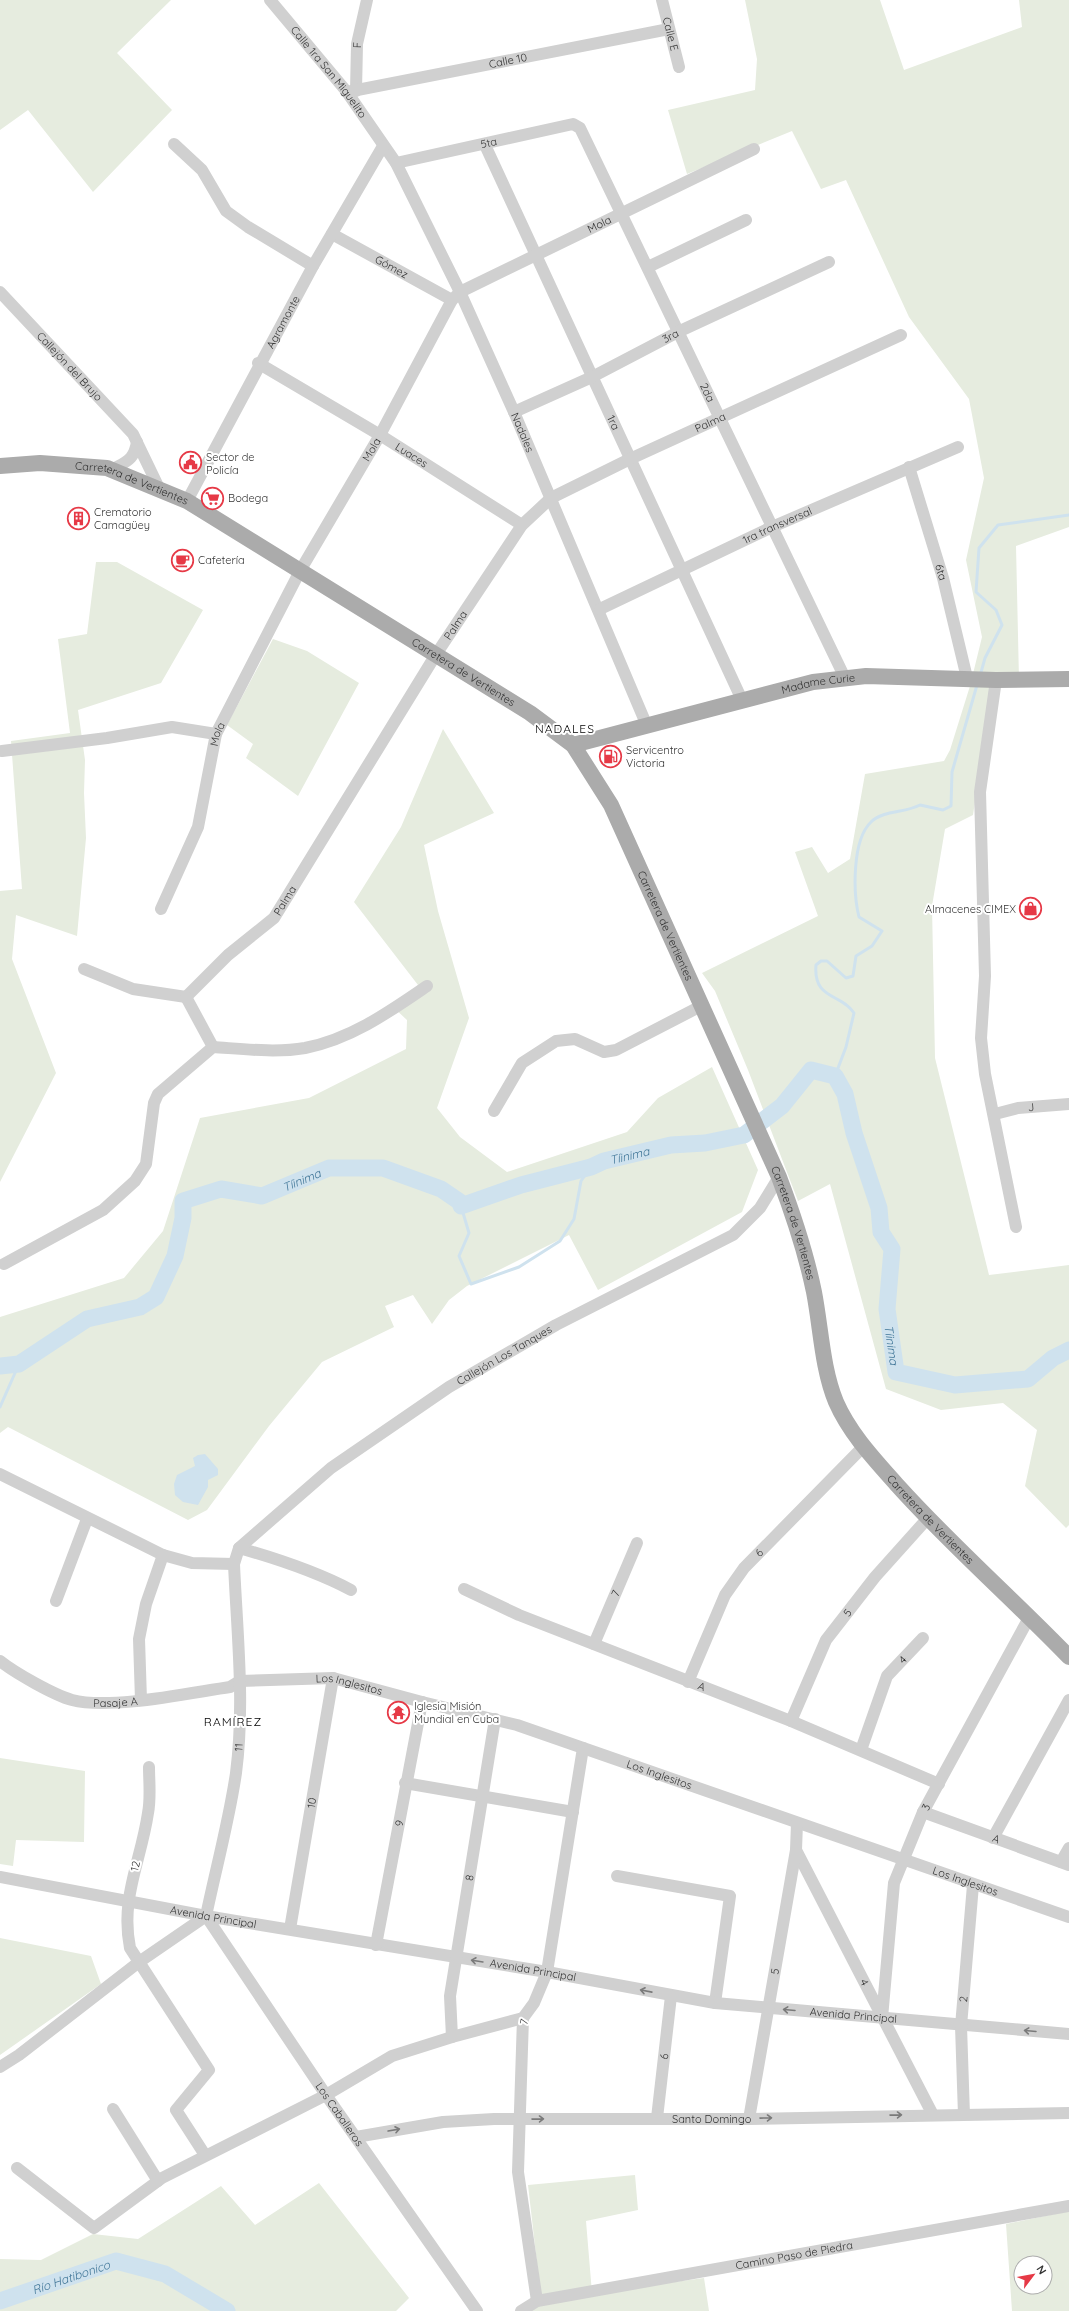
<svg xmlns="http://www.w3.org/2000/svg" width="1069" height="2311" font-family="Quicksand,sans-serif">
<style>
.green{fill:#e6ecdf;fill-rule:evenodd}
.water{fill:#cfe2ee}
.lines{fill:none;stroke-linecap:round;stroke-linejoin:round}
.stream{stroke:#cfe2ee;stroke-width:3}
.river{stroke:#cfe2ee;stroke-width:17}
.minor{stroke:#d0d0d0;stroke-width:12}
.major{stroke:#ababab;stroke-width:16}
.oneway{stroke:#7a7a7a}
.labels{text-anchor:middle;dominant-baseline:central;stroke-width:4;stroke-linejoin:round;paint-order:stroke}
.street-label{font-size:11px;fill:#333;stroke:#fff}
.poi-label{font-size:11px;fill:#333;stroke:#fff;text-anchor:start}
.neighbourhood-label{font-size:12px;letter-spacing:1px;fill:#000;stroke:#fff}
.water-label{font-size:12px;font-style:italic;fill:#3f7597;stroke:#fff}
</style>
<rect width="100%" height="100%" fill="#fff"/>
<path class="green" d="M0,0H171L117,53L172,110L93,192L28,110L0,130Z
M745,0H880L904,70L1022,27L1019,0H1069V527L1016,546L1019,680L993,682L973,815L945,829L932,906L935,1058L989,1275L1069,1265V1525L1066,1528L1025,1486L1037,1430L1003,1403L941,1410L886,1389L830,1184L798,1201L748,1070L715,991L702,973L818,916L795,852L812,847L828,873L850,859L865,774L944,761L950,750L970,686L982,637L966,560L984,478L969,399L909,317L846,180L821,189L792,131L687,174L668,110L755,90L757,59Z
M96,562H117L203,610L161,683L78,710L85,760L84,793L86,838L77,936L16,915L12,959L56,1073L0,1182V891L22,889L11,741L70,733L58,639L87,634Z
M273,639L307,651L359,683L298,796L246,758L253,744L227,725Z
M443,729L494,813L424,845L438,911L469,1018L437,1108L460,1137L507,1172L627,1132L658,1098L712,1067L758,1170L742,1212L598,1290L569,1235L467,1286L449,1300L432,1324L413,1295L385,1306L394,1327L322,1362L269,1426L207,1510L188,1520L8,1427L0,1433V1317L124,1278L163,1231L200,1118L309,1098L406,1049L407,1020L393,1007L418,985L354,902L401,827Z
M0,1758L85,1771L84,1842L16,1840L13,1866L0,1864Z
M0,1938L91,1956L101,1984L0,2055Z
M635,2175L638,2210L586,2221L592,2293L704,2278L709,2311H522L541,2298L528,2185Z
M319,2183L409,2298L396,2311H0V2259L41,2260L93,2234L138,2239L221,2186L255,2225Z
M1069,2211V2311H1012L1006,2224ZM1021,2263H1045V2287H1021Z"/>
<path class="water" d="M205,1454L218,1469V1475L208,1480V1487L198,1505L183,1502L175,1495L174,1484L177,1475L195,1466L193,1458L198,1455Z"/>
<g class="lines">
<path class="stream" d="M980,676L985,658L1002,625L996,610L976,592L979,548L998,525L1069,515
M835,1076L846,1047L854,1013C841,993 813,1000 816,965L821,961H827L846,978L853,976L856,956L872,946L882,931L859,917C853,893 852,840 871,822C883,810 905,813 920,805L943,810L951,806L952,772L977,685
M461,1206L469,1233L459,1256L471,1284L519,1267L560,1241L574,1219L581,1181L591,1167
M0,1407L19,1364"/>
<g class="river">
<path id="s1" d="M0,1366L19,1364L87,1319L140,1307L156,1297L175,1256L183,1218V1201L221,1189L262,1196L329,1168H383L441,1189L460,1202L461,1206L521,1185L591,1167L604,1161L671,1145L705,1143L744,1135L782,1106L811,1070L835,1076L845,1094L854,1133L879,1208L881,1232L892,1249L887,1309L896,1372L955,1385L1028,1379L1053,1358L1069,1350"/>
<path id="s2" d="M0,2301L116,2261L165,2274L227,2311"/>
</g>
<g class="minor">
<path id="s3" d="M270,0L347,92L396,163L460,292L514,412L647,726"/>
<path id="s4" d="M662,0L679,67"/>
<path id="s5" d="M356,91L357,44L367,0"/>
<path id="s6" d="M347,92L669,29"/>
<path d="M174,144L202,170L226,211L248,227L313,266"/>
<path id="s7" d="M485,145L742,700"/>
<path id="s8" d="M396,163L573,124L580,128L845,678"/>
<path id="s9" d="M332,234L452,300"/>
<path d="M648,267L746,220"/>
<path id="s10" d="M0,292L133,434L159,488"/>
<path id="s11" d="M258,363L380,435L522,525"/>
<path id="s12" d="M514,412L592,377L680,331L829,262"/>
<path id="s13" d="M909,467L943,578L967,678"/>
<path d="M112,470C127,461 134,460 137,442"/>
<path id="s14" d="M187,501L313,266L383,146"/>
<path id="s15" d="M600,609L772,527L958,447"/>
<path d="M996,680L980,792L985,976L981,1038L985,1074L1016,1227"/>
<path d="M2,751L107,738L172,727L216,734"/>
<path id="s16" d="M161,909L198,827L216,734L300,571L380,435L452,300L460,292L754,149"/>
<path d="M84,969L133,989L186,997"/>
<path id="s17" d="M186,997L228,955L274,918L435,656L522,525L551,498L630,459L901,335"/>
<path d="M186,997L213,1047"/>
<path d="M494,1111L522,1063L556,1041L575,1039L604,1052L616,1050L701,1006"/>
<path id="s18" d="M995,1114L1018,1108L1069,1104"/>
<path d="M4,1264L103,1210L135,1181L146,1164L154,1103L158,1094L213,1047C243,1049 276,1053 305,1048C351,1039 389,1012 427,986"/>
<path d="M0,1474L163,1555L192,1563L234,1564"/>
<path d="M239,1548C278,1559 315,1571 351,1590"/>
<path id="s19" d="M464,1589L519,1615L791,1721L939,1784"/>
<path d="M56,1601L87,1519"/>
<path id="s20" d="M594,1644L637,1543"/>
<path id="s21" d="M0,1661C15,1673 54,1695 72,1700C110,1710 189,1693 230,1687L240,1681L333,1678L422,1702L517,1725L1069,1917"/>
<path id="s22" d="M688,1682L725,1595L744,1568L863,1447"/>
<path d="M141,1700L139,1639L146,1604L163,1555"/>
<path id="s23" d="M791,1721L826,1640L875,1577L927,1519"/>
<path id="s24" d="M861,1750L887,1676L923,1638"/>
<path d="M149,1767C149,1782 151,1798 148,1813C141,1861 120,1898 130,1948L209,2070L176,2110L205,2155"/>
<path d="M405,1783L573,1812"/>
<path id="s25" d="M923,1812L1069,1865"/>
<path d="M993,1838L1069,1700"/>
<path id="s26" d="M796,1850L933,2115"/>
<path d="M1061,1862L1069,1848"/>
<path d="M617,1876L730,1896L715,2003"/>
<path id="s27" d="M0,1877L206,1916L547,1972L715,2003L1069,2034"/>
<path id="s28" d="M206,1916C216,1868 229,1821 236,1773C245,1704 237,1633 234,1564L239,1548L331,1468L449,1387L556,1325L733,1235L760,1208L779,1177"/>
<path id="s29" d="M206,1916L326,2095L477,2311"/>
<path id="s30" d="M290,1929L333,1678"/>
<path id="s31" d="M376,1945L422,1702"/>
<path id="s32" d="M882,2018L894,1883L923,1812L1030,1616"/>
<path id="s33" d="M452,2037L450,1996L495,1719"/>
<path d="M0,2067L19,2055L139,1962L206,1916"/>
<path d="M113,2109L158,2181"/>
<path id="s34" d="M964,2115L961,2026L973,1885"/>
<path id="s35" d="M657,2118L671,1996"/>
<path id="s36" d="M749,2119L796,1850L797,1823"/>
<path id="s37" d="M356,2137L443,2122L494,2119H749L1069,2113"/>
<path d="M17,2168L94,2228L162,2178L326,2095L392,2056L452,2037L523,2018"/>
<path d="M537,2301L518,2172L523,2018L534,2003L547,1972L583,1748"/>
<path id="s38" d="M521,2311L537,2301L1069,2206"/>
</g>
<g class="major">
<path id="s39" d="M0,466L40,463L107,468L187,501L530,713L573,745L611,805L779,1177C793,1214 806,1253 814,1292C821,1328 822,1368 836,1402C850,1434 875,1460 898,1486C952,1546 1013,1599 1069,1657"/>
<path id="s40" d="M573,745L813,682L866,676L996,680L1069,679"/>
</g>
</g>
<defs><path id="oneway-shaft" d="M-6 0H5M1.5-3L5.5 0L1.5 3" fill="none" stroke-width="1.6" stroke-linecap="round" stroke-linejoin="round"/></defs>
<g class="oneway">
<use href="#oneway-shaft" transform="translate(477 1961) rotate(-171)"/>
<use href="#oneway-shaft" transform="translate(646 1991) rotate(-169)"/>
<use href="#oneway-shaft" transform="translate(789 2010) rotate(-175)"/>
<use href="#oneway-shaft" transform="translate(1030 2031) rotate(-175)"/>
<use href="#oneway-shaft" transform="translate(896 2115) rotate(-1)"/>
<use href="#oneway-shaft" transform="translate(766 2118) rotate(-1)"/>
<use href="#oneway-shaft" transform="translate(538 2119) rotate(-1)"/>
<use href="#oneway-shaft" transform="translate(394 2130) rotate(-10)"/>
</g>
<defs>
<symbol id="civic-ring" viewBox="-11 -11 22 22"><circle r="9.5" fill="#fff" stroke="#e63946" stroke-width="1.5"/><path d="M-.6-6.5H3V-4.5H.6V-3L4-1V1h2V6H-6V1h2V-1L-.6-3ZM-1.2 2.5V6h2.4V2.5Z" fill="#e63946"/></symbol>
<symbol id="supermarket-ring" viewBox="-11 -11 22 22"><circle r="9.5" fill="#fff" stroke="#e63946" stroke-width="1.5"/><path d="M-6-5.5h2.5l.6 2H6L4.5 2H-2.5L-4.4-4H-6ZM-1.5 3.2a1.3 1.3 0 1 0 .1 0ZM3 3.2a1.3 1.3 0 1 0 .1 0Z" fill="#e63946"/></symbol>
<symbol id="building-ring" viewBox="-11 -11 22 22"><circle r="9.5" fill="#fff" stroke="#e63946" stroke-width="1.5"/><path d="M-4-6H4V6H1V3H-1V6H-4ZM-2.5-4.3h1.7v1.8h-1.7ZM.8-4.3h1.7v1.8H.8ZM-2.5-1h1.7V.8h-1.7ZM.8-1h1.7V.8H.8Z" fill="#e63946"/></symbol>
<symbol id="cafe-ring" viewBox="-11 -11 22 22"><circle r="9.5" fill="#fff" stroke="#e63946" stroke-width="1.5"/><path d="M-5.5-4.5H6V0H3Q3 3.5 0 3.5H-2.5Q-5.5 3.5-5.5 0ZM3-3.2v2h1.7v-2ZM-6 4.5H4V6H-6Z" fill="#e63946"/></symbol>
<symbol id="fuel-ring" viewBox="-11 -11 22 22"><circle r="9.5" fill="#fff" stroke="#e63946" stroke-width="1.5"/><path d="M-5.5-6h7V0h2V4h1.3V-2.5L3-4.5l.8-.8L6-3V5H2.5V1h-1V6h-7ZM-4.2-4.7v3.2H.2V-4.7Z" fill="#e63946"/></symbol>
<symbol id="shop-ring" viewBox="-11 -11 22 22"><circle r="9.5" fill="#fff" stroke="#e63946" stroke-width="1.5"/><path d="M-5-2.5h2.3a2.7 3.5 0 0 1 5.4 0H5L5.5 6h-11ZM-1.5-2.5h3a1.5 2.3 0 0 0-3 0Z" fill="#e63946"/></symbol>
<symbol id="temple-ring" viewBox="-11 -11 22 22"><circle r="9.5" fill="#fff" stroke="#e63946" stroke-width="1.5"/><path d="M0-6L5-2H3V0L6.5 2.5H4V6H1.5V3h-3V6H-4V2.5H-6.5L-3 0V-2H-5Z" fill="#e63946"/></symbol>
</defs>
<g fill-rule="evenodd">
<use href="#civic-ring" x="178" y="450" width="25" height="25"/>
<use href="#supermarket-ring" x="200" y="486" width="25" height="25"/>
<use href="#building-ring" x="66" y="506" width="25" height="25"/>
<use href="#cafe-ring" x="170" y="548" width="25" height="25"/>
<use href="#fuel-ring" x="598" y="744" width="25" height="25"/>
<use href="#shop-ring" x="1018" y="896" width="25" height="25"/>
<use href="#temple-ring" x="386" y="1700" width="25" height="25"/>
</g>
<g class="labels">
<g class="street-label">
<text stroke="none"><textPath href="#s4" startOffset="35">Calle E</textPath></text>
<text stroke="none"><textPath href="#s5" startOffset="46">F</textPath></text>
<text stroke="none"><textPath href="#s6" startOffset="164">Calle 10</textPath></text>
<text stroke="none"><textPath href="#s3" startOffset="93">Calle 1ra San Miguelito</textPath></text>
<text stroke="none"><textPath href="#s8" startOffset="95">5ta</textPath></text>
<text stroke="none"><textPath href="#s16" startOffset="845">Mola</textPath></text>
<text stroke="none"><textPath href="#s9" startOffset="68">Gómez</textPath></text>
<text stroke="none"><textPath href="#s14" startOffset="203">Agramonte</textPath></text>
<text stroke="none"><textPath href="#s12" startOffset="174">3ra</textPath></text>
<text stroke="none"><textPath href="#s10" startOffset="102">Callejón del Brujo</textPath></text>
<text stroke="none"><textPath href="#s8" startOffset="483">2da</textPath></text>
<text stroke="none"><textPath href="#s7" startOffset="306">1ra</textPath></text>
<text stroke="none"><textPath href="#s17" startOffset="799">Palma</textPath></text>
<text stroke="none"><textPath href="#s3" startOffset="504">Nadales</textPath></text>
<text stroke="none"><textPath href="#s16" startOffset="509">Mola</textPath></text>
<text stroke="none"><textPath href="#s11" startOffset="179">Luaces</textPath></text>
<text stroke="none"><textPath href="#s39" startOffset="135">Carretera de Vertientes</textPath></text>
<text stroke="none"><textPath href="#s15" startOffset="196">1ra transversal</textPath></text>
<text stroke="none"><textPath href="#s13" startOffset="110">6ta</textPath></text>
<text stroke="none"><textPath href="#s17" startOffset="463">Palma</textPath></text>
<text stroke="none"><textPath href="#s39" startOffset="519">Carretera de Vertientes</textPath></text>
<text stroke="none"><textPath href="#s40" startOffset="253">Madame Curie</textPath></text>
<text stroke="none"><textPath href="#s16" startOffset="185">Mola</textPath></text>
<text stroke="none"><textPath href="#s17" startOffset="139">Palma</textPath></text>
<text stroke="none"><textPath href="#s39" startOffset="854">Carretera de Vertientes</textPath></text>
<text stroke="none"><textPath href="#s18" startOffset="37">J</textPath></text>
<text stroke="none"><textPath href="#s39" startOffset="1178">Carretera de Vertientes</textPath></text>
<text stroke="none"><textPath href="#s28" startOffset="701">Callejón Los Tanques</textPath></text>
<text stroke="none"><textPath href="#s39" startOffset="1514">Carretera de Vertientes</textPath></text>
<text stroke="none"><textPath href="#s22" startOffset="149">6</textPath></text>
<text stroke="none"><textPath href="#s20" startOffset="55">7</textPath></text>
<text stroke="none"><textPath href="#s23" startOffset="123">5</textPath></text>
<text stroke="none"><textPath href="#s24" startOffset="101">4</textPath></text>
<text stroke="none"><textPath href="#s21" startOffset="363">Los Inglesitos</textPath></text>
<text stroke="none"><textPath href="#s19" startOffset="257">A</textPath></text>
<text stroke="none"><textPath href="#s21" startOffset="126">Pasaje A</textPath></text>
<text stroke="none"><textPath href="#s28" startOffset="172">11</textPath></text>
<text stroke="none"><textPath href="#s21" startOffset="687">Los Inglesitos</textPath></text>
<text stroke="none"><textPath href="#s30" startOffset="128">10</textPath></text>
<text stroke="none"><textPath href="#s32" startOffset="218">3</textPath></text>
<text stroke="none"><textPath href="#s31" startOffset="124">9</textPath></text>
<text stroke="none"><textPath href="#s25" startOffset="78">A</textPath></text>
<text transform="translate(135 1866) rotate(-76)">12</text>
<text stroke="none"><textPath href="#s33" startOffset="161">8</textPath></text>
<text stroke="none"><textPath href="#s21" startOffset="1011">Los Inglesitos</textPath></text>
<text stroke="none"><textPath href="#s27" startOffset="217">Avenida Principal</textPath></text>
<text stroke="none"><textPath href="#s27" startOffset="541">Avenida Principal</textPath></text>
<text stroke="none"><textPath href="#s36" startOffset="150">5</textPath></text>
<text stroke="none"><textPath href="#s26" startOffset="149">4</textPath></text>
<text stroke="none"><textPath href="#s34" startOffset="116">2</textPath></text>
<text stroke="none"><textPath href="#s27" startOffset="865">Avenida Principal</textPath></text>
<text transform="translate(524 2022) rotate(-78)">7</text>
<text stroke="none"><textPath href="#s35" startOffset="62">6</textPath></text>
<text stroke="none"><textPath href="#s29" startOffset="239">Los Caballeros</textPath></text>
<text stroke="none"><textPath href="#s37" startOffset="357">Santo Domingo</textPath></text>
<text stroke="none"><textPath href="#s38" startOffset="280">Camino Paso de Piedra</textPath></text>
</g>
<g class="poi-label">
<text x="206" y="457">Sector de<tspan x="206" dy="13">Policía</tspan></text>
<text x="228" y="498">Bodega</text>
<text x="94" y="512">Crematorio<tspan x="94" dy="13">Camagüey</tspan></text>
<text x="198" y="560">Cafetería</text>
<text x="626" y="750">Servicentro<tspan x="626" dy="13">Victoria</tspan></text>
<text x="1016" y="909" text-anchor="end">Almacenes CIMEX</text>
<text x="414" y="1706">Iglesia Misión<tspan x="414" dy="13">Mundial en Cuba</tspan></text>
</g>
<g class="neighbourhood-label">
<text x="565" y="728">NADALES</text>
<text x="233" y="1721">RAMÍREZ</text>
</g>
<g class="water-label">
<text stroke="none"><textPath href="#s1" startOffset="748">Tíinima</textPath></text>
<text stroke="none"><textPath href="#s1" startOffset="399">Tíinima</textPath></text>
<text stroke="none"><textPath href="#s1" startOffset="1264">Tíinima</textPath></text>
<text stroke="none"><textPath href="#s2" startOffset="75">Río Hatibonico</textPath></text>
</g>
</g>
<g transform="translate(1033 2275) rotate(58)"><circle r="19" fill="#ffffff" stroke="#adadad"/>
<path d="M0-3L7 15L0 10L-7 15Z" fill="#e63946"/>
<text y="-6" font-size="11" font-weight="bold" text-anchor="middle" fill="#333333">N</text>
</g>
</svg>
